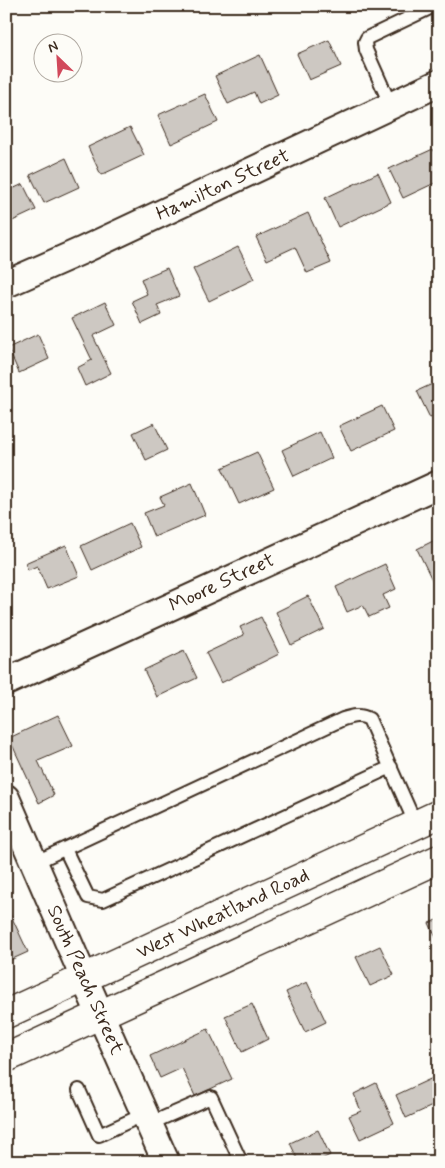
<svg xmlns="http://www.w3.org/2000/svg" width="445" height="1168" font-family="Mynerve,sans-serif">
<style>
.building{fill:#cdc8c2;stroke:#3b2a1e}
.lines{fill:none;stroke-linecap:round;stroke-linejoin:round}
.service-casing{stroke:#3b2a1e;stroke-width:16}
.minor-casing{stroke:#3b2a1e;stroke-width:30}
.secondary-casing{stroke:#3b2a1e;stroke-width:31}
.service{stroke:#fdfcf7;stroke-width:12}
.minor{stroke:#fdfcf7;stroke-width:26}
.secondary{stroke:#fdfcf7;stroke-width:28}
.labels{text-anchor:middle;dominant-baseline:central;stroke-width:4;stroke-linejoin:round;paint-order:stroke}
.street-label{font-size:20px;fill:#3b2a1e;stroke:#fdfcf7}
</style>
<rect width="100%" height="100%" fill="#fdfcf7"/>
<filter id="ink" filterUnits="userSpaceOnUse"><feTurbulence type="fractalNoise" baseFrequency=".02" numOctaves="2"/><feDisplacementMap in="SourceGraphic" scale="10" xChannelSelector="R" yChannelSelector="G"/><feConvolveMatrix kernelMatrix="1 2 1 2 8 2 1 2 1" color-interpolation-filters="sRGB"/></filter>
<g filter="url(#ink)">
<path class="building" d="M329,40L341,66L309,80L297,54Z
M260,55L278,95L259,104L254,92L228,104L215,76Z
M205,94L218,122L171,144L158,115Z
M130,127L144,155L101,175L88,147Z
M433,149L439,161V181L403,198L389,169Z
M66,158L79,187L44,203L30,175Z
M378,173L391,202L338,227L325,198Z
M23,184L36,210L6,224V192Z
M308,213L331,263L307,273L295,247L267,260L256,237Z
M238,247L254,279L209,301L193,269Z
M167,268L179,296L157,305L161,315L142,324L132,301L147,294L141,279Z
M105,302L116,325L93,336L111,373L85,386L77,368L92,360L72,318Z
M38,334L49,359L19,373L8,348Z
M439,381V414L430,418L417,391Z
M382,406L394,431L351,451L339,426Z
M154,423L167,450L146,460L133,433Z
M320,432L332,458L294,476L282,450Z
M257,452L274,488L239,504L222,468Z
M192,483L205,515L154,537L144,513L164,505L160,497Z
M130,523L141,547L92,570L81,546Z
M439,538V589L437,590L417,549Z
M66,545L79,576L47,589L37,566L28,570L25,563Z
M385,564L396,589L383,595L389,608L369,617L363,605L347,612L336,587Z
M308,596L324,629L291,645L276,612Z
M261,617L279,654L221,683L206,653L244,635L240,627Z
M184,651L197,678L157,697L144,670Z
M58,715L73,746L38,761L54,795L39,803L9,738Z
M6,905L28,952L6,962Z
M439,919V944L429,923Z
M380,946L394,975L370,986L356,957Z
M307,982L326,1022L305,1032L286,992Z
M252,1004L268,1039L242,1052L225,1016Z
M208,1029L232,1079L195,1096L182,1068L160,1078L150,1056Z
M439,1075V1103L406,1118L396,1095Z
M376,1083L394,1123L360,1139L349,1116L361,1111L354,1094Z
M318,1130L330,1155L316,1162H299L290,1143Z"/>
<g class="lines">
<defs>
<path id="service" d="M391,106L366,50L365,42L367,38L434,6
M65,849L88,897L103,900L391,767
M34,863L343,719C353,716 360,714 369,719L416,825
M79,1090L99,1135L145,1114
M149,1124L211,1097L241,1162"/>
<path id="minor" d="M6,284L81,251L439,83
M6,682L439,484
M6,798L84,978L166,1162"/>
<path id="secondary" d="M6,1014L439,814
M6,1058L439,859"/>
</defs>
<use href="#service" class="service-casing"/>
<use href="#minor" class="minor-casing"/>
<use href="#secondary" class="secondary-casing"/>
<use href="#service" class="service"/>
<use href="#minor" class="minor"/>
<use href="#secondary" class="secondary"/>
</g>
</g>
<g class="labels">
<g class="street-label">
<text transform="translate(223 185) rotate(-25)">Hamilton Street</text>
<text transform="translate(222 583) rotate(-25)">Moore Street</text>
<text transform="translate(223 914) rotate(-25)">West Wheatland Road</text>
<text transform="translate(85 980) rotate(66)">South Peach Street</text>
</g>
</g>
<rect width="445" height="1168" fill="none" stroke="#fdfcf7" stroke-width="25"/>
<rect x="12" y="12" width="420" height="1143" fill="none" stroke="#3b2a1e" stroke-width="2" filter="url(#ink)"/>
<g transform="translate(58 58) rotate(335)"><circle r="24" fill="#fdfcf7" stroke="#afa8a0"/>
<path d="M0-4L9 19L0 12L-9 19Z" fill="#d1495b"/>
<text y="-8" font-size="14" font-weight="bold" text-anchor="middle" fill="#3b2a1e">N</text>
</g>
</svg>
